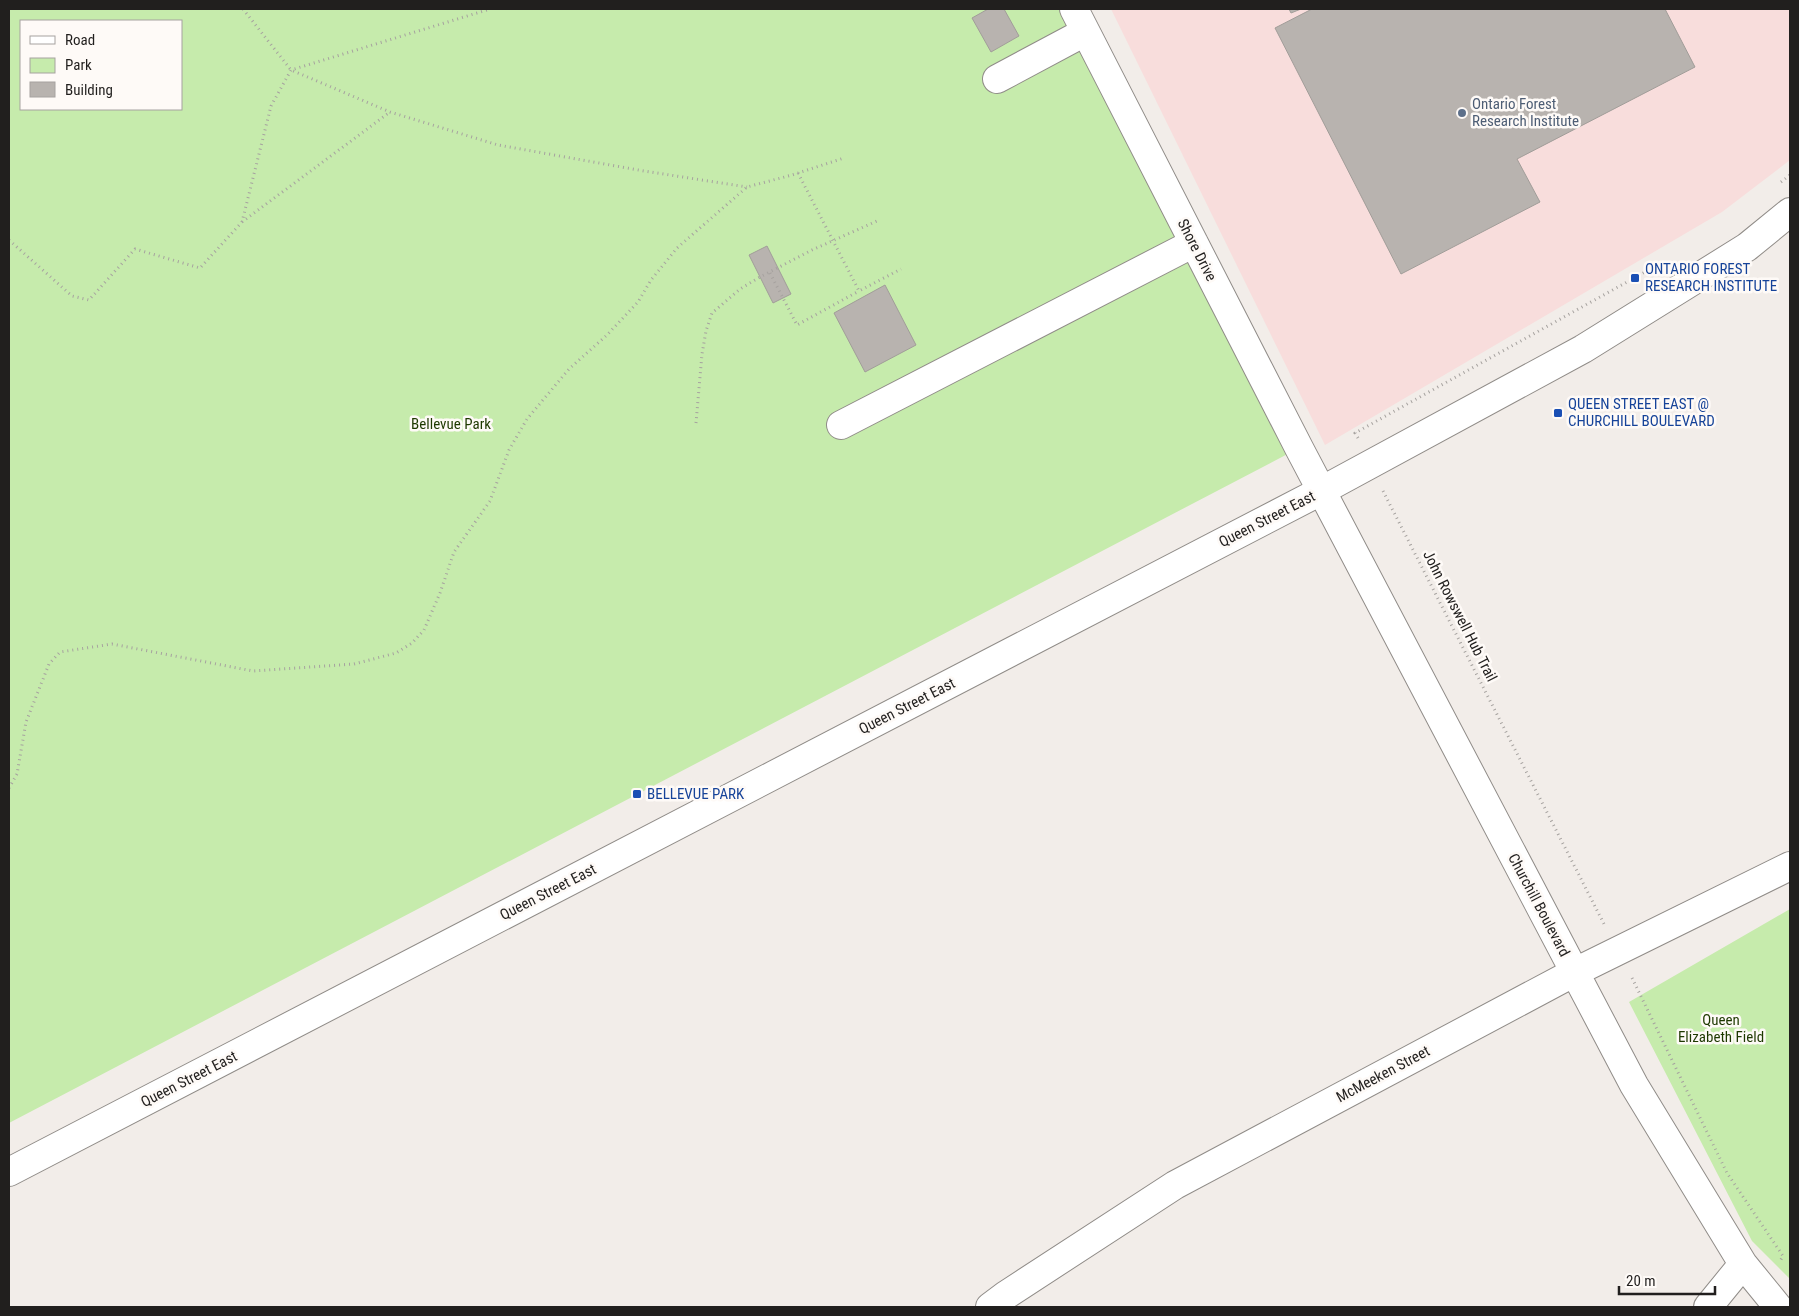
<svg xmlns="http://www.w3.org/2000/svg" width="1799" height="1316" font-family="'Roboto Condensed',sans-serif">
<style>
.commercial{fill:#f8dddc}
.green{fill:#c6ebac;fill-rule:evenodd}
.building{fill:#b8b3af;stroke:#a19d99}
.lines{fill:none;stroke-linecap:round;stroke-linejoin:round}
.minor-casing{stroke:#908c88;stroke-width:30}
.major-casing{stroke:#908c88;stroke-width:30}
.path{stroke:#a6a29f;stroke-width:3;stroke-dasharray:1 4;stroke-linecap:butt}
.minor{stroke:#fff;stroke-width:28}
.major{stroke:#fff;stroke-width:28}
.service-dot{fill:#5c6f8a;stroke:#fefaf7;stroke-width:2}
.transit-dot{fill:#1a4fb4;stroke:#fefaf7;stroke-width:2}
.labels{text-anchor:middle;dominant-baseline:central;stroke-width:5;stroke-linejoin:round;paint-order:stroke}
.service-label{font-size:15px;fill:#4e5e75;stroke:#fefaf7;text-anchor:start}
.street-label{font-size:15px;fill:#211f1e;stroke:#fefaf7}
.transit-label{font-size:15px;fill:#164399;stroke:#fefaf7;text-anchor:start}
.park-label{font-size:15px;fill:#1e3900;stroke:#fefaf7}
</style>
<rect width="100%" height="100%" fill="#f2ede9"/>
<path class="commercial" d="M1111,9H1790V160L1722,212L1325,445Z"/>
<path class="green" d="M9,9H1074L1299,448L9,1123ZM21,21H181V109H21Z
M1790,909V1279L1752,1241L1629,1002Z"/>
<path class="building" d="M988,9H1004L1019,36L991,52L972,18Z
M1289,9H1301L1291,13Z
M1312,9H1665L1695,67L1517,159L1540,202L1401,274L1275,28Z
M767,246L791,294L773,303L749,255Z
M885,285L916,345L865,372L834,313Z"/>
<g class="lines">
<defs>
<path id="minor" d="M1074,9L1299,448L1634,1085L1743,1264L1778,1307
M997,79L1085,32
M841,425L1194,243
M990,1307L1006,1295L1175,1185L1575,972L1790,866
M1708,1307L1743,1264"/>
<path id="major" d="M9,1172L1321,491L1583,349L1747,247L1790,212"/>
</defs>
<use href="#minor" class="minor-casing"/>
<use href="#major" class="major-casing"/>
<path class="path" d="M243,9L291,70L390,112L498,145L644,171L747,187
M798,173L859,291L901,269
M1781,182L1790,175
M242,222L390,112
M9,240L72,296L89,300L135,249L200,268L242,222L271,106L291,70L490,9
M770,273L797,325L859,291
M696,423L702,354L706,331L712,313L740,289L760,277L812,250L877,221
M1358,438L1355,433L1645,272
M1383,491L1604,924
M9,788L17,774L26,722L49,664L60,652L112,644L253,671L354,664L396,653L412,643L424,630L440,593L454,552L490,501L509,450L527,419L569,369L607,335L638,302L651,280L677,248L747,187L792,175L844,158
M1632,978L1727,1173L1783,1256L1780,1261"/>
<use href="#minor" class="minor"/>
<use href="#major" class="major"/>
</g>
<circle class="service-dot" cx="1462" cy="113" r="5"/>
<g class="transit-dot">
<rect x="1630" y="273" width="10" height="10" rx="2.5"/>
<rect x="1553" y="408" width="10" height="10" rx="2.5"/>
<rect x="632" y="789" width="10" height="10" rx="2.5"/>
</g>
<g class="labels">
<g class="service-label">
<text x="1472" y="104">Ontario Forest<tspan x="1472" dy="17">Research Institute</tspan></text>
</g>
<g class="street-label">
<text transform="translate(1197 250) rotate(63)">Shore Drive</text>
<text transform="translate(1267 519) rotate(-27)">Queen Street East</text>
<text transform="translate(1460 616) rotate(63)">John Rowswell Hub Trail</text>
<text transform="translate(907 706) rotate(-27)">Queen Street East</text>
<text transform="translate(548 892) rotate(-27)">Queen Street East</text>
<text transform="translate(1539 905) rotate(62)">Churchill Boulevard</text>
<text transform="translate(1383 1074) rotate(-28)">McMeeken Street</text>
<text transform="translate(189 1079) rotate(-27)">Queen Street East</text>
</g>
<g class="transit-label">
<text x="1645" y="269">ONTARIO FOREST<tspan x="1645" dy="17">RESEARCH INSTITUTE</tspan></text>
<text x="1568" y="404">QUEEN STREET EAST @<tspan x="1568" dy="17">CHURCHILL BOULEVARD</tspan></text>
<text x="647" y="794">BELLEVUE PARK</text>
</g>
<g class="park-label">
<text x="451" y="424">Bellevue Park</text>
<text x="1721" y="1020">Queen<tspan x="1721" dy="17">Elizabeth Field</tspan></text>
</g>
</g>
<rect width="1799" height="1316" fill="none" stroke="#211f1e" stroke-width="20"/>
<rect x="20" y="20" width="162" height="90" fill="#fefaf7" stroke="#a6a2a0"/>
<rect x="30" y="36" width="25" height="8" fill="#ffffff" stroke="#a6a2a0"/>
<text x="65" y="45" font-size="15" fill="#211f1e">Road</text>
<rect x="30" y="58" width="25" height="15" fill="#c6ebac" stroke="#a6a2a0"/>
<text x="65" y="70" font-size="15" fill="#211f1e">Park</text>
<rect x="30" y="82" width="25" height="15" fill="#b8b3af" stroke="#a6a2a0"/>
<text x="65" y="95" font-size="15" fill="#211f1e">Building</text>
<path d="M1619 1286v8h96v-8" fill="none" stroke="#211f1e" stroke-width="2.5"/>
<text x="1626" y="1286" font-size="15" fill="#211f1e" stroke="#fefaf7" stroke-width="4" paint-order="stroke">20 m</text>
</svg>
